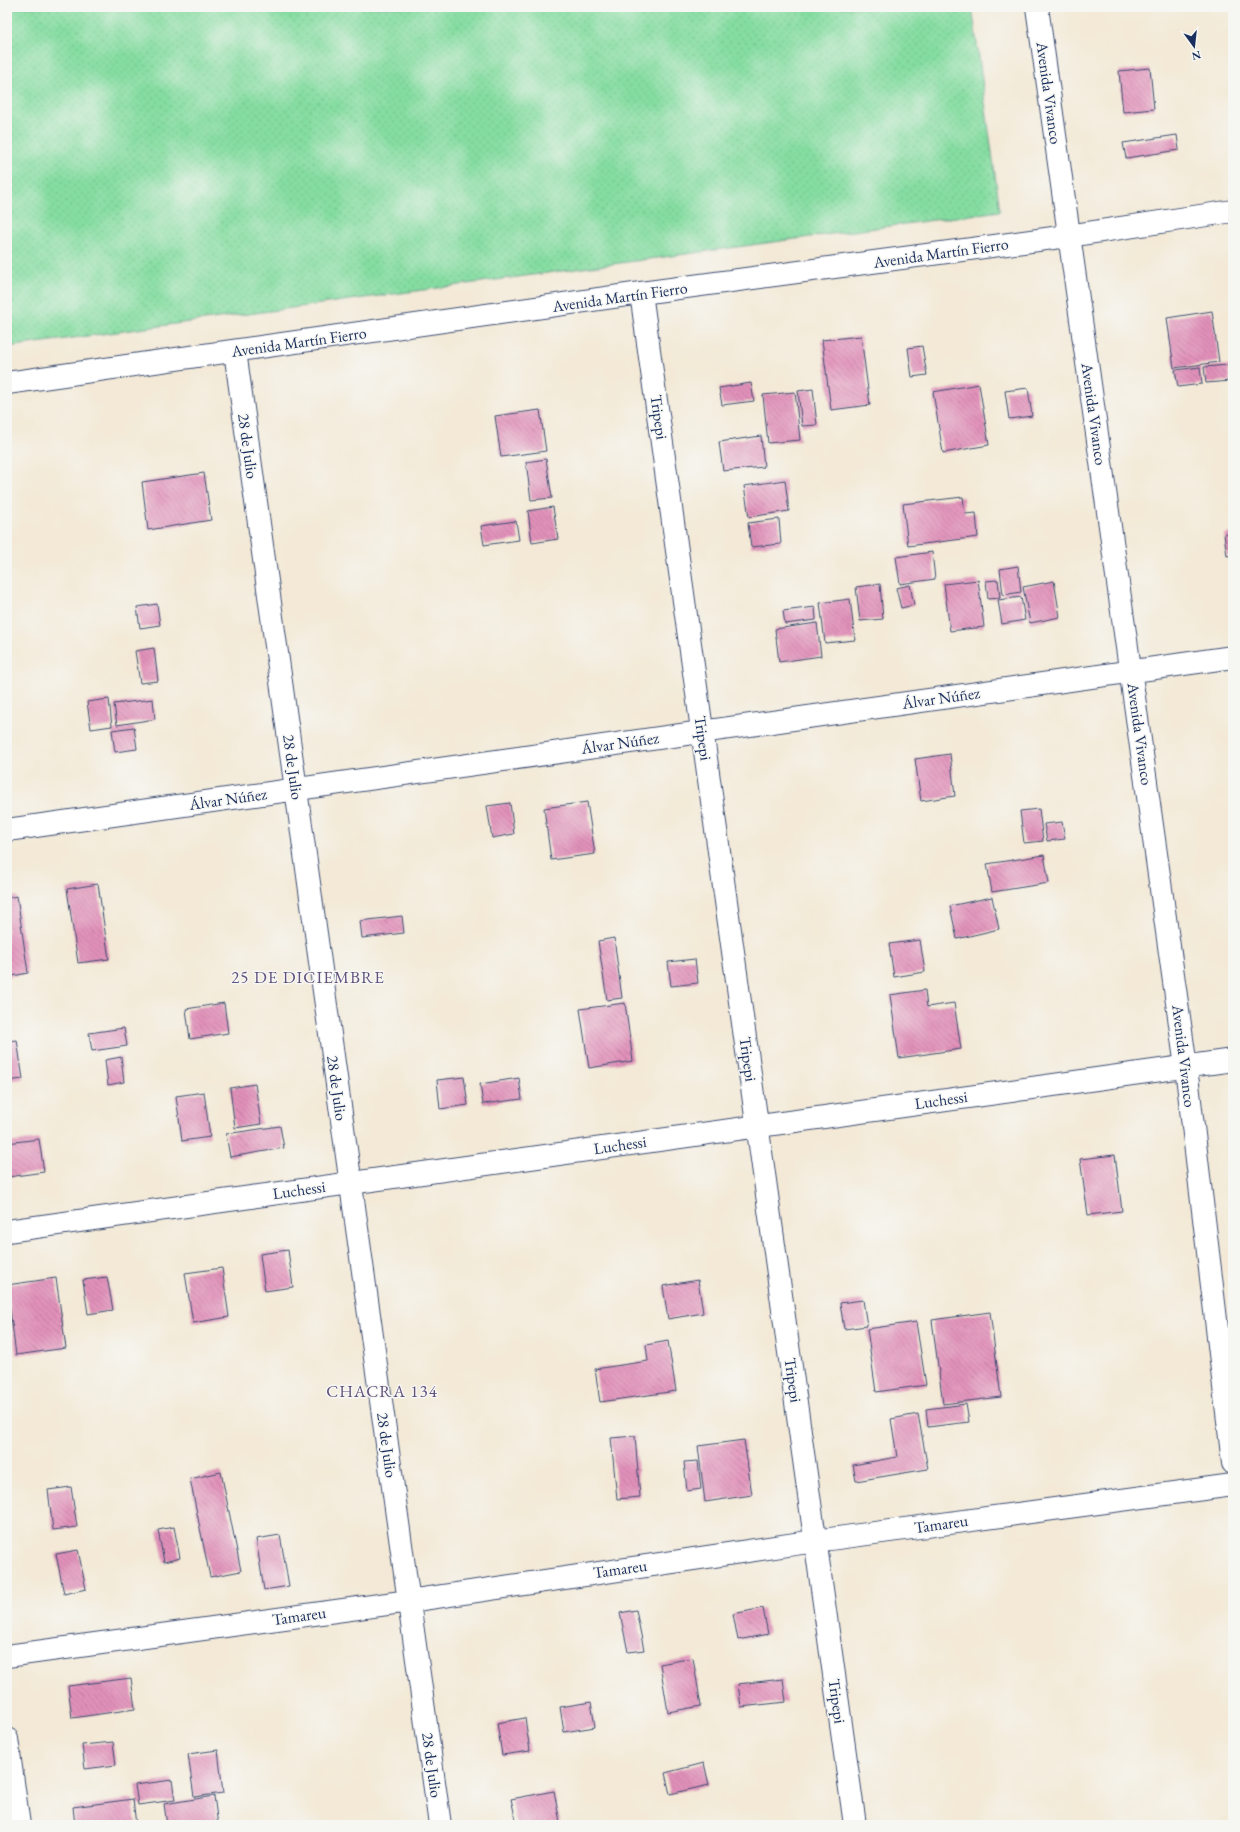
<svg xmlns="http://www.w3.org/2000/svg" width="1240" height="1832" font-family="'EB Garamond',serif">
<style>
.grass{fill:url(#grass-dots);stroke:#508680}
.building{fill:url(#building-back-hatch)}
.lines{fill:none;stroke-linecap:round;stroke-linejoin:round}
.minor-casing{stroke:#3b4b70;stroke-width:24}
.major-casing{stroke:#3b4b70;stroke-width:24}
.minor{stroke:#fff;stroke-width:22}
.major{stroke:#fff;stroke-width:22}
.labels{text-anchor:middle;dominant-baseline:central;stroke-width:3;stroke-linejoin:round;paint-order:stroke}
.street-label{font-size:16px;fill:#1b2f5e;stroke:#f6f6f2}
.neighbourhood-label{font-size:17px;letter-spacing:1px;fill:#61517e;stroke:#f6f6f2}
</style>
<defs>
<pattern id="grass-dots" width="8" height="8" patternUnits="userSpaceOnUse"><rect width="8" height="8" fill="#85dda1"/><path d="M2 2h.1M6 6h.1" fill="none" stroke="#72be8d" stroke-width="1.8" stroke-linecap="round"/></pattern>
<pattern id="building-back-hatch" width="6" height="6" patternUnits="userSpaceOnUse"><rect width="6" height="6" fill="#e291ba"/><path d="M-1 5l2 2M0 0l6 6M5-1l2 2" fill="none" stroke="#b6779a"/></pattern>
</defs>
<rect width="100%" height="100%" fill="#f6f6f2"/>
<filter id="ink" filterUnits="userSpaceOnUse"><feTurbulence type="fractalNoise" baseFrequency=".025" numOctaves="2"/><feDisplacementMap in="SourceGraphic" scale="8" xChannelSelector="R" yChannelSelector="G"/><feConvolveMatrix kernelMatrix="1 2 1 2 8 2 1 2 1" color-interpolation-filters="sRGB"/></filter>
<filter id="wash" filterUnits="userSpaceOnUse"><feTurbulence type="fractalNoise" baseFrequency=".012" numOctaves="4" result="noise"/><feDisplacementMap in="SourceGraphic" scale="16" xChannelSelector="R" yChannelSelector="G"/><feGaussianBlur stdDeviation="0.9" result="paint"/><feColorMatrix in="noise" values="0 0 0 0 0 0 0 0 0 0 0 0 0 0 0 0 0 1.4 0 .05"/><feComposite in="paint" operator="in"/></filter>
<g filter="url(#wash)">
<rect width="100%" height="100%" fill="#f3e9d6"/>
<path class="grass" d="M7,7H972L1000,211L7,347Z"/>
<g id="blocks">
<path class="building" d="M1150,68L1154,109L1123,112L1119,71Z
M1177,135L1179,150L1126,158L1123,143Z
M1212,311L1219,362L1174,368L1167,318Z
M861,336L870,405L831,410L822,340Z
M922,346L927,375L912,377L908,348Z
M1228,365L1230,381L1206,383L1204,367Z
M1200,367L1202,384L1178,387L1175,370Z
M751,383L754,401L722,405L719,388Z
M979,384L989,445L943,453L933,392Z
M1028,388L1032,416L1009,419L1005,391Z
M813,389L817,425L802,426L798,391Z
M795,392L800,440L768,443L763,395Z
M540,410L546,451L501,457L495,416Z
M761,436L764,467L723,471L719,442Z
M546,459L552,498L531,500L526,462Z
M204,473L211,520L148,530L142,482Z
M785,480L789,511L749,517L744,486Z
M963,497L965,514L976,513L978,537L908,546L903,504Z
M553,507L558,539L532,543L528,511Z
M779,519L781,544L751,547L748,523Z
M516,521L519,540L484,545L481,526Z
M1233,533V555L1227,556L1224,534Z
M932,552L935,579L900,584L896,557Z
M1018,566L1021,592L1003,595L1000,569Z
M978,580L984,627L950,631L944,584Z
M998,580L1000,598L988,599L986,581Z
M1054,581L1060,617L1030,623L1023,587Z
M880,584L883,619L860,621L856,587Z
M910,585L914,605L901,608L896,588Z
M1021,597L1025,620L1002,624L998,600Z
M850,599L855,640L825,643L820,603Z
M157,604L160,625L140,628L137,607Z
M815,607L816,620L785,624L783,611Z
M817,623L821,656L779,662L775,629Z
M154,648L158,681L140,683L135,651Z
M109,699L112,726L91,729L87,702Z
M153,699L155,719L117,725L114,704Z
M134,727L137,749L115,752L112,730Z
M950,754L955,796L921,801L915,759Z
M587,802L595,854L551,860L544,808Z
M510,803L514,834L492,838L487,806Z
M1039,809L1043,841L1024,843L1020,811Z
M1062,822L1065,839L1047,841L1044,824Z
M1044,855L1049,883L992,892L987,864Z
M98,884L109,959L78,963L67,889Z
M17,896L28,973L7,977V898Z
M992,897L999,929L957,939L950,906Z
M402,916L404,933L362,938L360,921Z
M614,938L622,998L607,1000L598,941Z
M920,940L925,972L894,977L889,944Z
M695,959L698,983L671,986L668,962Z
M925,990L927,1007L954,1003L961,1049L899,1058L890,995Z
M224,1003L228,1033L190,1039L186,1009Z
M625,1003L633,1061L589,1068L580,1009Z
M124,1028L127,1046L92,1051L89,1033Z
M17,1040L23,1079L7,1081V1041Z
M121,1057L124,1082L108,1085L105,1060Z
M464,1077L468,1105L440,1109L437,1080Z
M519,1078L522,1099L483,1104L480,1084Z
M255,1084L261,1124L235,1128L230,1088Z
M204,1092L210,1137L182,1141L176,1096Z
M280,1126L284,1148L230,1157L226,1134Z
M39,1139L44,1172L8,1177L7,1143Z
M1115,1155L1122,1211L1088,1215L1080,1159Z
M288,1250L293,1287L265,1291L260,1254Z
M222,1268L229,1317L193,1323L185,1273Z
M107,1277L113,1310L88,1314L83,1280Z
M56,1278L66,1348L16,1355L7,1285Z
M698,1280L703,1313L668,1319L663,1286Z
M863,1300L867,1326L844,1329L840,1303Z
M990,1312L1001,1397L943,1404L932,1320Z
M916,1322L926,1385L876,1392L867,1329Z
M668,1341L676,1391L600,1402L595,1369L648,1361L646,1345Z
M966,1404L969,1422L928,1427L926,1409Z
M918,1414L928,1469L856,1481L853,1465L897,1457L891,1419Z
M635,1436L640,1497L617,1499L611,1438Z
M744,1440L752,1495L705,1502L698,1446Z
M698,1461L701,1489L687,1491L684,1462Z
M221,1472L241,1571L210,1577L190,1479Z
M71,1487L77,1527L53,1530L48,1490Z
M174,1527L180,1558L164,1562L158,1530Z
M280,1535L289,1586L264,1590L256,1539Z
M78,1550L86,1589L64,1594L56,1554Z
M763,1608L768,1634L738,1640L733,1614Z
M636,1610L644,1650L628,1652L620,1613Z
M693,1658L701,1706L668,1712L660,1664Z
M131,1678L135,1709L72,1718L68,1686Z
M783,1679L786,1702L741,1707L738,1684Z
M591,1702L595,1727L564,1732L560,1707Z
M525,1718L530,1751L502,1755L497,1723Z
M113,1742L116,1765L85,1769L82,1745Z
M218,1750L223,1793L194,1797L188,1754Z
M704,1763L709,1785L670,1794L665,1773Z
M172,1780L175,1800L138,1805L135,1785Z
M554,1791L560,1822L544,1825H517L511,1799Z
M214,1796L218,1825H167L164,1804Z
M133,1799L136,1825H75L73,1807Z"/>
</g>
</g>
<g filter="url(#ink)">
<use href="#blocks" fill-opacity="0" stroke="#3b4b70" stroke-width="1"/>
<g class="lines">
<defs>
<path id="minor" d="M1037,7L1186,1067L1233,1463
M641,293L855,1825
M235,351L440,1825
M7,830L1233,657
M7,1231L1233,1060
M7,1656L409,1601L815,1541L1233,1485
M7,1739L19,1825"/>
<path id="major" d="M7,383L641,293L1068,236L1233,211"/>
</defs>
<use href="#minor" class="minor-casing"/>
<use href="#major" class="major-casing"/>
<use href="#minor" class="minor"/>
<use href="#major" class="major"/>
</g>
</g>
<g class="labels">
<g class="street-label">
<text transform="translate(1049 93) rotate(82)">Avenida Vivanco</text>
<text transform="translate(941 253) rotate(-8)">Avenida Martín Fierro</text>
<text transform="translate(620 297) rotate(-8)">Avenida Martín Fierro</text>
<text transform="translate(299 342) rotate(-8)">Avenida Martín Fierro</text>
<text transform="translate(1094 414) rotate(82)">Avenida Vivanco</text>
<text transform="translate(659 417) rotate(82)">Tripepi</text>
<text transform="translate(248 446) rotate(82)">28 de Julio</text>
<text transform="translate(941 698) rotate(-8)">Álvar Núñez</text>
<text transform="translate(1140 734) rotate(82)">Avenida Vivanco</text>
<text transform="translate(703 738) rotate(82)">Tripepi</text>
<text transform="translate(620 743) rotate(-8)">Álvar Núñez</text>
<text transform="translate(293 767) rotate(82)">28 de Julio</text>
<text transform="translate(228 799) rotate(-8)">Álvar Núñez</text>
<text transform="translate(1184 1056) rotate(83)">Avenida Vivanco</text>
<text transform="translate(748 1059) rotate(82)">Tripepi</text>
<text transform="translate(337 1088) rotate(82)">28 de Julio</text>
<text transform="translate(941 1100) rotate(-8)">Luchessi</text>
<text transform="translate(620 1145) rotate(-8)">Luchessi</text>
<text transform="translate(299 1190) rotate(-8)">Luchessi</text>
<text transform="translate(793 1380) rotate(82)">Tripepi</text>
<text transform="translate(387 1445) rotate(82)">28 de Julio</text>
<text transform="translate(941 1524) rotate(-8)">Tamareu</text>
<text transform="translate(620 1569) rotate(-8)">Tamareu</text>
<text transform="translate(299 1616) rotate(-8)">Tamareu</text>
<text transform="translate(837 1701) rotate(82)">Tripepi</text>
<text transform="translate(432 1765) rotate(82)">28 de Julio</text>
</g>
<g class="neighbourhood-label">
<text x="308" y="977">25 DE DICIEMBRE</text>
<text x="382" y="1391">CHACRA 134</text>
</g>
</g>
<rect width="1240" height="1832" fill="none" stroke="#f6f6f2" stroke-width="24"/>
<g transform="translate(1194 46) rotate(165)" stroke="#f6f6f2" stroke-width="3" paint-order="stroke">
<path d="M0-3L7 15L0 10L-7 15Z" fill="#1b2f5e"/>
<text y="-6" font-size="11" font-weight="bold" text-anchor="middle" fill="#1b2f5e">N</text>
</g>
</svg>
